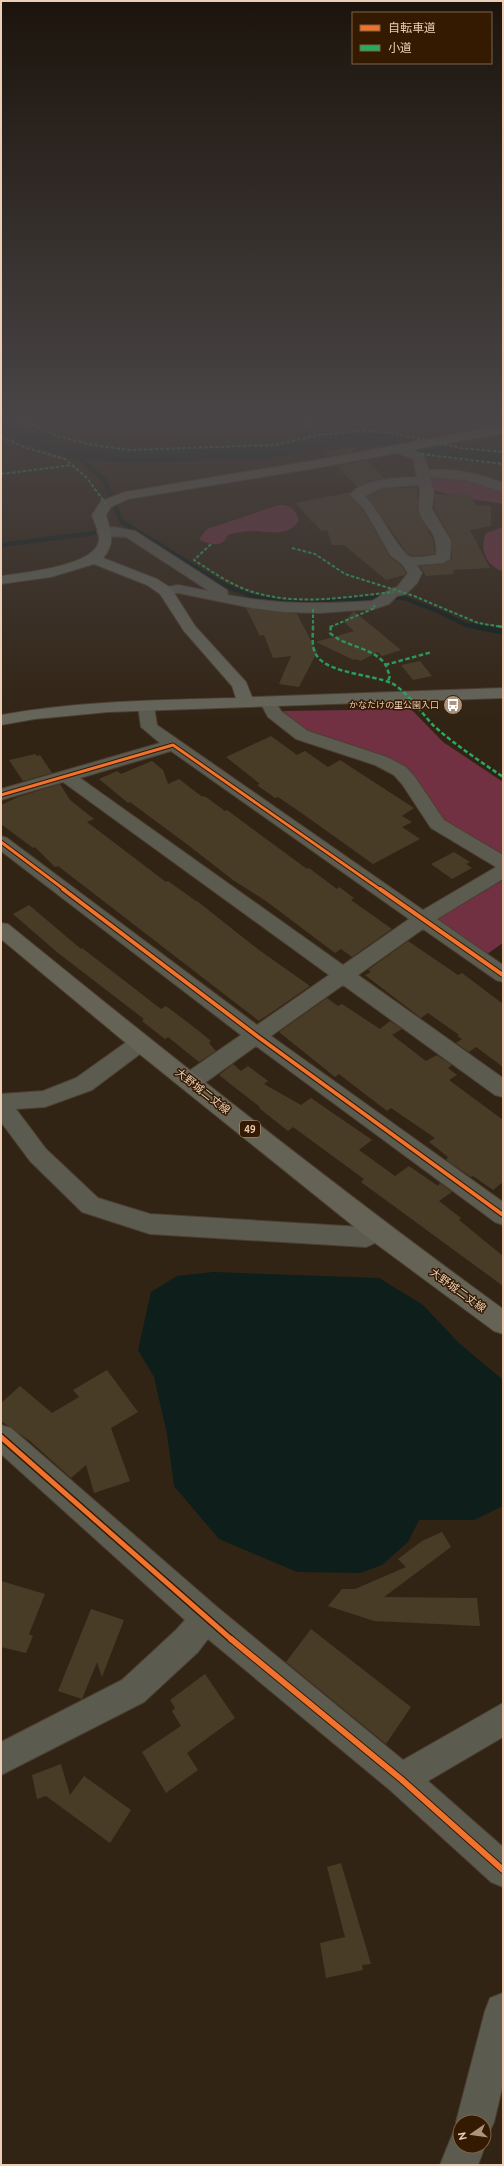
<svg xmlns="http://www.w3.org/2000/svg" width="504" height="2166" font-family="Ubuntu,'Noto Sans JP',sans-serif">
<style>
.green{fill:#713143}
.water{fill:#0e1e1a}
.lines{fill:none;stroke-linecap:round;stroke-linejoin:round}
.stream-far1{stroke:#0e1e1a;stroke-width:4.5}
.stream{stroke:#0e1e1a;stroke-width:5.5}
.river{fill:#0e1e1a;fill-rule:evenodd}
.building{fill:#493c26}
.street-casing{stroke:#4d3f31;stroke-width:2}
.secondary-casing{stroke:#4d3f31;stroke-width:2}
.primary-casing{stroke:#4d3f31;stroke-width:2}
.street{fill:#5b5b50;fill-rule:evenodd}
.secondary{fill:#65655a;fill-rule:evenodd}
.primary{fill:#646356;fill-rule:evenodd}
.quiet-far1{stroke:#26ab63;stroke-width:2;stroke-dasharray:3.5 2;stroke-linecap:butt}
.quiet{stroke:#26ab63;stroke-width:2.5;stroke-dasharray:4.5 2.5;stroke-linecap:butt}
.cycleway-far3-casing{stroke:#341a01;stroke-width:5}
.cycleway-far2-casing{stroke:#341a01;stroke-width:6}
.cycleway-far1-casing{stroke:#341a01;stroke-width:8}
.cycleway-casing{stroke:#341a01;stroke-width:8}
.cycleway-far3{stroke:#ef722f;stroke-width:3}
.cycleway-far2{stroke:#ef722f;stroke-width:4}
.cycleway-far1{stroke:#ef722f;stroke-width:5}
.cycleway{stroke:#ef722f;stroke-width:6}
.labels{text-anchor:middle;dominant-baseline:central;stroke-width:3;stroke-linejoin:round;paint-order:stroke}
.far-poi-label{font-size:9px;fill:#eccfb6;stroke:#341a01;text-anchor:end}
.shield{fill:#341a01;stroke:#b59980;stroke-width:1}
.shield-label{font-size:10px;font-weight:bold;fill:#eccfb6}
.street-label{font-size:11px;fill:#eccfb6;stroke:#341a01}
</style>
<rect width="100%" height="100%" fill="#322415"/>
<path class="green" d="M432,475H448L503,490V504L459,497L409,484Z
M279,505C292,505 294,509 299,520C289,538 267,531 252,531C245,531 237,533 230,534C226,536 227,538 224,541C220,547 203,543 199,539L207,529Z
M503,527V571C486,566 479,549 486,533Z
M411,709L443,742L503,782V861L444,823L402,766L347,743L305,733L279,713L285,711Z
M503,880V943L487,954L436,920Z"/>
<path class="water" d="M213,1272L379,1278L423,1305L459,1343L503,1380V1506L474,1520H419L408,1542L382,1565L360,1573L297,1572L219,1539L174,1486L167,1434L154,1377L138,1350L151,1292L177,1276Z"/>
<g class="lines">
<path class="stream-far1" d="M71,450L105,481L121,521L224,585L251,596L285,602L312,603L381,597L404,598L440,612L466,625L478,627
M1,545L94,533"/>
<path class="stream" d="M473,626L503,632"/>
<path class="river" d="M1,419L50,437L72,443L127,449L267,445L354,430L386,431L449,445L503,450V464L449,459L386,445L354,444L267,459L127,463L71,457L34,447L1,433Z"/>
</g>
<path class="building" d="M355,447L358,451L329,456L325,452Z
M367,460L384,478L371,481L357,487L337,466Z
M417,487L418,510L433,540L435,554L414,556L407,553L367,496L381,489Z
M351,492L349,496L363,510L390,557L401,565L406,573L405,575L386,580L344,545H332L327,530L321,531L314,522H312L296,503Z
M435,494L471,495L475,505L491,506V526L470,530L490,568L453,570L454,574L426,576L420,566L443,564L452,559V540L434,509Z
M246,608L297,614L317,652L299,687L279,684L291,656L273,658L264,635L260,636Z
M353,612H355L401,650L382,656L377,652L361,661L356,659L354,660L316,642L354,631L344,622Z
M420,661L432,676L413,680L401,665Z
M271,736L297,755L305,751L328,767L340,760L414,808L402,816L412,822L402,827L420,839L373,864L303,814L278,797L275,798L257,785L260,784L226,757Z
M35,754L37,756L40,755L52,773L23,781L9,760Z
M152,761L163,770L168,784L179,779L201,796L206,797L225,811L227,810L307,869L309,868L337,889L339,887L354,898L351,900L392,929L352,957L341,949L335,953L266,901L233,880L188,845L130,802L128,803L99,779L117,771L121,774Z
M60,784L70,800L94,819L87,822L166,882L168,881L196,901H197L259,950L310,986L259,1021L58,866L55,867L35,847L33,848L1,824V805L18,797Z
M454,852L470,862L466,864L472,868L452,879L431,864Z
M29,905L81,949L82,948L161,1009L166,1006L195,1028L211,1041L209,1043L216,1051L199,1062L168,1037L165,1039L142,1021L144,1019L58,953L13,914Z
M408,941L458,975L462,973L503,1004V1067L476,1047L469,1052L456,1043L462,1039L457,1036L459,1035L428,1013L421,1018L365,975L371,972L368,970Z
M327,998L338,1006L342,1004L380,1029L390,1021L402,1029L392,1035L426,1061L437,1055L452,1065L448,1068L457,1075L449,1080L503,1120V1182L493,1190L473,1176L471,1177L446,1160L448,1157L429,1142L435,1138L391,1108L387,1111L339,1074L335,1077L279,1032Z
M233,1064L241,1071L248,1066L268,1081L264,1084L301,1105L311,1098L372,1140L359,1150L395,1176L409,1166L438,1186L440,1183L452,1192L439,1201L461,1218L459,1220L503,1256V1286L361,1182L364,1179L293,1127L288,1131L259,1108L260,1107L219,1075Z
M107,1370L138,1412L111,1428L130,1481L94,1493L86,1465L71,1478L30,1441L1,1421V1403L20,1386L52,1413L79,1397L73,1390Z
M442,1532L451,1547L384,1597L477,1598L480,1626L374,1621L328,1606L342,1589H355L406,1567L398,1559L422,1541Z
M1,1581L45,1594L29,1634L33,1636L26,1653L1,1647Z
M91,1609L124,1620L102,1677L97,1662L82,1699L58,1691Z
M311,1629L411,1707L386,1744L286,1662Z
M205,1674L235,1718L187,1753L198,1770L166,1793L142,1752L181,1726L172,1711L175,1708L170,1700Z
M61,1764L70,1795L84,1776L131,1810L110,1843L46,1796L37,1799L32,1775Z
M341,1863L371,1964L362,1965L363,1970L326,1978L320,1943L345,1937L327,1867Z"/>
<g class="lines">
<defs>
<path id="street" d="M399,445L423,454L429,470C455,468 480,474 503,483V492L465,480L430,477L434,491L432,509L451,541L450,559L443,563L417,565L422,573L417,583L406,594L397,596L389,604L374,609L319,613L283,612L252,608L178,593L161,594L159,591L161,588L178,585L209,591L126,537C118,536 102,538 97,532L99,529L114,527L135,531L227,590L228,595C278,605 321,604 372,601C381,597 386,589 397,587L408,573L402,564L391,556L364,509L350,495C362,478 399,478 417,477L413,459L395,452L393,449ZM419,485C422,494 417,502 419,510C424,530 438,528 436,555C429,556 418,558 411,557C400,554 377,507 365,496L381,488Z
M268,697L274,699L281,711L308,731L387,757L406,767L415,777L444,820L503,855V879L437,919L503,965V982L496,980L423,929L358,975L503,1078V1097L495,1095L343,985L271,1036L503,1202V1225L495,1222L256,1046L199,1087L191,1089L183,1087L180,1081L183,1075L241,1035L1,851V836L7,838L257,1025L329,975L63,782L1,800V789L160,743L141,727L138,706L140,703H152L154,706L157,725L423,910L496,867L431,828L402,784L394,775L375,765L296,739L268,717L260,702L262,699ZM171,751L409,919L343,965L80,778Z
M140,1035L148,1038L151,1043L148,1048L92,1090L45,1107L16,1109L46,1149L98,1198L150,1214L362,1227L376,1220L385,1223L388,1230C383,1240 376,1243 366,1247L150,1234L82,1212L30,1161L1,1122V1094L43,1091L76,1078L132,1038Z
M1,1425L11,1428L217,1607L403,1760L503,1703V1737L428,1781L503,1847V1887L491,1882L390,1790L208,1639L198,1652L144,1702L1,1775V1742L122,1680L176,1630L185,1620L1,1454Z
M503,1993V2084L494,2122L488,2135L484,2137V2122H460V2146H484V2144L485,2146L478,2165H440L453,2133L459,2130L456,2122L485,2011L490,1998Z"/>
<path id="secondary" d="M503,425V433L322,467L128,499L111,507L106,515C111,532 116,543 103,558L157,579L171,588L195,626L246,682L252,697L503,688V698L108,712L35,719L1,725V715C79,701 157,700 236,698L232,686L184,631L160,594L147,585L94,564L51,577L1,584V576C21,573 99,566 99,539C99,531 94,522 92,515L101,501L125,492L322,459Z"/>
<path id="primary" d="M1,923L8,924C170,1056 334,1186 503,1309V1334L494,1331L367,1237L132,1048L1,939Z"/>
</defs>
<use href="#street" class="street-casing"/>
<use href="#secondary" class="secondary-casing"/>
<use href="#primary" class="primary-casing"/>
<use href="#street" class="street"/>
<use href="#secondary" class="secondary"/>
<use href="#primary" class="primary"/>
<path class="quiet-far1" d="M17,418L58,436L93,445L129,450L275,445L319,435L361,431L392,433L461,448L503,452
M303,418L319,435
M1,437L27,448L65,459L86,477L106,504
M416,456L421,454L503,464
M1,474L73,465
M211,544L194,560C211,571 228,583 247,590C294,607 345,597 393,592
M292,548L315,554L345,574L414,596L478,623L503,627
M313,609V627
M330,627L375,608L374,605"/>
<path class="quiet" d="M313,626C313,636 311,648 317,656C328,673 373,675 391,683C405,689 423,715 434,726C455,745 480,761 503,777
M331,626L330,633C345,647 373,647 385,664C387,667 388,672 390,676L388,681
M498,626L503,627
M385,665L432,652"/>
<defs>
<path id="cycleway-far3" d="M1,795L173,745L381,890
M1,842L65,890"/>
<path id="cycleway-far2" d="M63,889L257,1036L503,1215
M380,889L503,975"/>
<path id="cycleway-far1" d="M1,1437L232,1640"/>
<path id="cycleway" d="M231,1639L401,1779L503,1870"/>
</defs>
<use href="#cycleway-far3" class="cycleway-far3-casing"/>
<use href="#cycleway-far2" class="cycleway-far2-casing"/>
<use href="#cycleway-far1" class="cycleway-far1-casing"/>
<use href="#cycleway" class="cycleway-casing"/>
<use href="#cycleway-far3" class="cycleway-far3"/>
<use href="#cycleway-far2" class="cycleway-far2"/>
<use href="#cycleway-far1" class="cycleway-far1"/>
<use href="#cycleway" class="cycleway"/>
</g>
<linearGradient id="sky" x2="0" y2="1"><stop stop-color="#1c140c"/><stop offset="0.58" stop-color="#494546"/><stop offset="1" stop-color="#494546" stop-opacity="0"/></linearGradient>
<rect width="504" height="721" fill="url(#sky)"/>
<defs>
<symbol id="bus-disc" viewBox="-11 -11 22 22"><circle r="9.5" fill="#ab937e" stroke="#341a01"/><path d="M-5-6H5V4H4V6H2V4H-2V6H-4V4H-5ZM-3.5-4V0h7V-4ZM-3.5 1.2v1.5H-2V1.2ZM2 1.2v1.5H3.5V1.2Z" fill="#fff"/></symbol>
</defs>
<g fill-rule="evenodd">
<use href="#bus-disc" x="442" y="694" width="22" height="22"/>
</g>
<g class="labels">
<g class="far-poi-label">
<text x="439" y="705">かなたけの里公園入口</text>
</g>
<rect class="shield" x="240" y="1121" width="20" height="16" rx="3"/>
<g class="shield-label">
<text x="250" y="1129">49</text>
</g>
<g class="street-label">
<text transform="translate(203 1091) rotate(38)">大野城二丈線</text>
<text transform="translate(458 1290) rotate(36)">大野城二丈線</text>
</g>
</g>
<rect width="504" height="2166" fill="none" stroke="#eccfb6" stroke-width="4"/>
<rect x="352" y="12" width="140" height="52" fill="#341a01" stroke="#7e6249"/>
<rect x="360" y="25" width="20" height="6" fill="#ef722f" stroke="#7e6249"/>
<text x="388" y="32" font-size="12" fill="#eccfb6">自転車道</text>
<rect x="360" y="45" width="20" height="6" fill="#26ab63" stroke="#7e6249"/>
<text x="388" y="52" font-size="12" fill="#eccfb6">小道</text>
<g transform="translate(472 2134) rotate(257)"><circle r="19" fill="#341a01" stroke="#7e6249"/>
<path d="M0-3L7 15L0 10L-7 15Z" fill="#ab937e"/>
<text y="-6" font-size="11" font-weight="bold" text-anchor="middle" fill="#eccfb6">N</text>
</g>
</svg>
